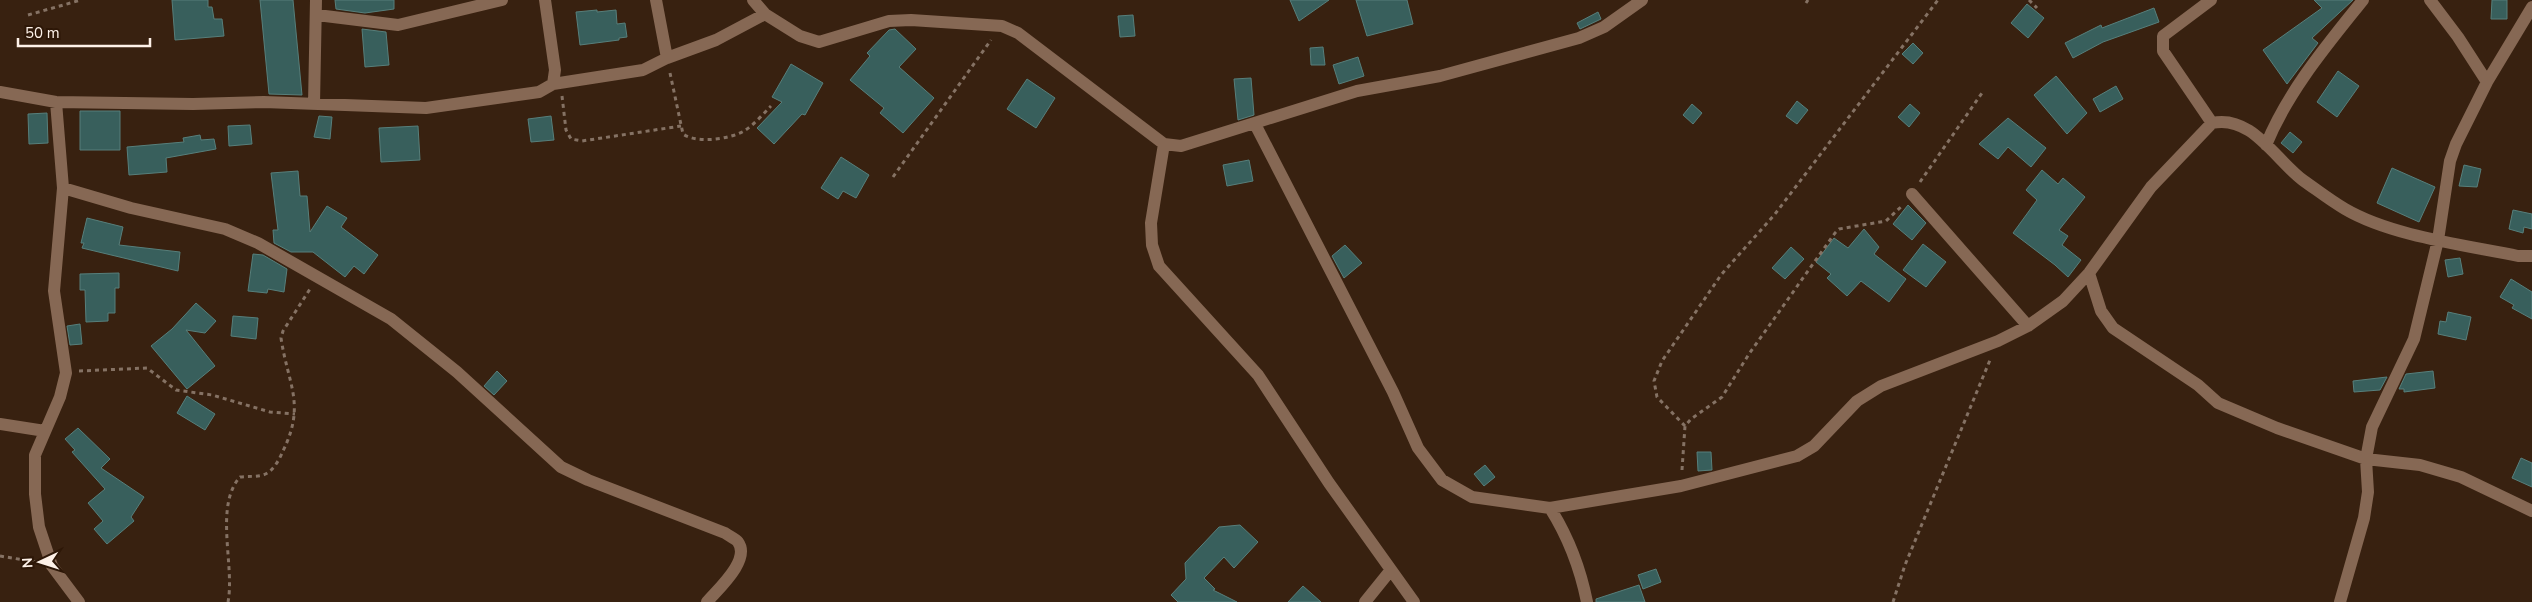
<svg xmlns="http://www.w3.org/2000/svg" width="2532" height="602" font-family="'Nunito Sans',sans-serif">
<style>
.building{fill:#385f5c;stroke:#577f7b}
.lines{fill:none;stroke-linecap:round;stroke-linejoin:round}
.path{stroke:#857264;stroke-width:3;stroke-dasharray:4 4;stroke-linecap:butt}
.minor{stroke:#866854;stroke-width:12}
</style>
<rect width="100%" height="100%" fill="#382110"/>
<path class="building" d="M172,0H208V7H212L214,19H222L224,36L175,40Z
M260,0H293L302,95L269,94Z
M335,0H394V9L365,13L336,9Z
M1290,0H1329L1299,21Z
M1356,0H1407L1413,24L1367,36Z
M2314,0H2353L2312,38L2318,43L2287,84L2263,50L2322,8Z
M2492,0H2507V19H2491Z
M2027,4L2044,18L2028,38L2011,23Z
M2154,8L2159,22L2103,42L2073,58L2065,43L2101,25L2102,28Z
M597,10V12L616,10L617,24L625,23L627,37L619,38V40L580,45L576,12Z
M1598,12L1601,19L1580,29L1577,23Z
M1133,15L1135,36L1120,37L1118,16Z
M362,29L386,32L389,65L365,67Z
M895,29L916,49L899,67L934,98L903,133L880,113L884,108L850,80L870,56L867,53L889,30Z
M1913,43L1923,53L1913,64L1902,54Z
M1323,47L1325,65H1311L1310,48Z
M1358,57L1364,76L1339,84L1333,65Z
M791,64L823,83L805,115L802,114L774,144L757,128L782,102L772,97Z
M2338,71L2359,86L2337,117L2317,102Z
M2056,76L2087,113L2067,134L2034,95Z
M1251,78L1254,115L1238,120L1234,79Z
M1027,79L1055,98L1036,128L1007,109Z
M2116,86L2123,99L2100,112L2093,99Z
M1797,101L1808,110L1797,124L1786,116Z
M1692,104L1702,113L1693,124L1683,115Z
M1910,104L1920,113L1909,127L1898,117Z
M80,111H120V150H80Z
M47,113L48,143L29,144L28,114Z
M319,116L332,117L330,139L314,137Z
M551,116L554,140L531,142L528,119Z
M2008,118L2046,148L2031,167L2008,147L1998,159L1979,144Z
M250,125L252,144L229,146L228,126Z
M418,126L420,160L381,162L379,128Z
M2290,132L2302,142L2293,153L2281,143Z
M200,135L201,140L214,139L216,149L166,158L167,172L129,175L127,147L184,142L183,138Z
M841,157L869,175L856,198L843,191L838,199L821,188Z
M1249,160L1253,181L1227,186L1223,165Z
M2464,165L2481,169L2477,187L2459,186Z
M2392,168L2435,187L2419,222L2377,203Z
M2042,170L2058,184L2063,178L2085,197L2059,230L2068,236L2062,245L2081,260L2068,277L2055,265L2013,233L2037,200L2026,190Z
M298,171L300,196H307L310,232L327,206L347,218L341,227L378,255L364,274L354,266L345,277L313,252H291L274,243L273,230H278L271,173Z
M1908,205L1926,223L1912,240L1893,224Z
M2513,210L2532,214V229L2524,227L2523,233L2509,229Z
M87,218L123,227L119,245L180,252L178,271L82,248L84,243H81Z
M1864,229L1879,247L1874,254L1906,279L1889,302L1861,281L1847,296L1827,278L1831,274L1816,262L1834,238L1848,248Z
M1923,244L1946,262L1926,287L1903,270Z
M1345,245L1362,263L1344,278L1332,256Z
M1791,247L1804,259L1785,279L1772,268Z
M253,254L263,255L287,269L284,292L268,289L267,293L248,291Z
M2460,258L2463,274L2448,277L2445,260Z
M119,273V288H115V313H108V321L86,322L85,290H80V274Z
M2511,279L2532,292V319L2512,308L2514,305L2500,297Z
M196,303L216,321L205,333L186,330L215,366L187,389L151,346L172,329Z
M2448,312L2471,317L2466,340L2438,334L2440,321L2446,322Z
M233,316L258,318L256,339L231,336Z
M80,324L82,344L70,345L67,326Z
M497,371L507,381L494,395L484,386Z
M2433,371L2435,388L2404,392V389H2399L2406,374Z
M2387,377L2380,390L2354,392L2353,381Z
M187,396L215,414L205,430L177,413Z
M78,428L110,459L101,468L144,497L131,517L134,521L107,544L94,529L103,521L88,503L105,489L72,452L75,450L65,439Z
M1697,452H1711L1712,470L1698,471Z
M2521,458L2532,463V487L2512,478Z
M1485,465L1495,477L1484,486L1474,474Z
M1240,525L1258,542L1234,568L1224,557L1204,578L1215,589L1213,590L1237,602H1178L1171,595L1186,579L1185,563L1219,527Z
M1656,569L1661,582L1643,589L1638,575Z
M1639,585L1645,602H1596V599Z
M1303,586L1321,602H1288Z"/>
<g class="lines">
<path class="path" d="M2029,0L2037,8
M1806,3L1808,0
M28,15L81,0
M670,73L683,134C697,144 730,139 744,131C754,125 763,114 771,106
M562,96L566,130L571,139L582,141L681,126
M893,177L991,40
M1920,182L1982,93
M79,371L147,368L176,390L212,395L270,412L295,414
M1685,426L1657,397L1654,381L1662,361L1721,275L1775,214L1938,0
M1682,470L1685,426L1691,419L1722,397L1749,354L1835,233L1839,229L1886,221L1903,205
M0,556L36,562
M228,602C235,566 214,506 240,477C248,476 256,477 263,475C273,472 279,460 283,451C306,404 288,385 281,338L283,331L310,289
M1893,602L1905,565L1990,360"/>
<path class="minor" d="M656,0L667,58
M753,0L765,14L800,36L819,42L889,21L911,20L1002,26L1018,33L1164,144L1181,146L1357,91L1440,76L1579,38L1604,27L1642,0
M2211,0L2163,36V51L2212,123
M2430,0L2458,37L2487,82
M317,15L398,25L502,0
M553,84L643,70L667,58L716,40L765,14
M0,92L56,102L193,104L264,102L426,108L539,92L553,84L555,70L545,0
M56,102L63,188L54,291L66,373L60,397L35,455V494L39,527L52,566L79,602
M314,104L316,0
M1255,124L1393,392L1418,448L1442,480L1472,497L1550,508C1569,538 1580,567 1587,602
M1164,144L1151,223L1152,245L1159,266L1258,375L1329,483L1414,602
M2266,145C2288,91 2327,45 2363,0
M63,188L131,208L225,229L258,243L391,319L457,372L561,467L588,480L725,533C729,536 736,539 738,542C751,560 718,589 707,602
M1912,194L2028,326
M2089,273L2101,311L2113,328L2198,385L2218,403L2277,428L2366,459L2420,465L2461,477L2532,511
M0,424L45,431
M1550,508L1681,486L1797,456L1814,446L1857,401L1881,386L1998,341L2028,326L2063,301L2089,273L2151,187L2212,123C2252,114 2276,161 2304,181C2317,190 2331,201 2345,209C2391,236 2465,245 2518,256H2532
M1365,602L1390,571
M2340,602L2364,518L2368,492L2366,459L2372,427L2414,339L2438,240L2450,161L2456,144L2487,82L2532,7"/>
</g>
<g transform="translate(40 562) rotate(266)" stroke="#2d1707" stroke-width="4" paint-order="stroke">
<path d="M0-4L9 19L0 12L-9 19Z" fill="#fdf1e8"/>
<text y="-8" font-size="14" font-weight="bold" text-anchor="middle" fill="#fdf1e8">N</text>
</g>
<path d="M18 38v8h132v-8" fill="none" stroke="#fdf1e8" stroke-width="2.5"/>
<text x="25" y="38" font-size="15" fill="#fdf1e8" stroke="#2d1707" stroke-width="4" paint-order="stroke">50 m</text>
</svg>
